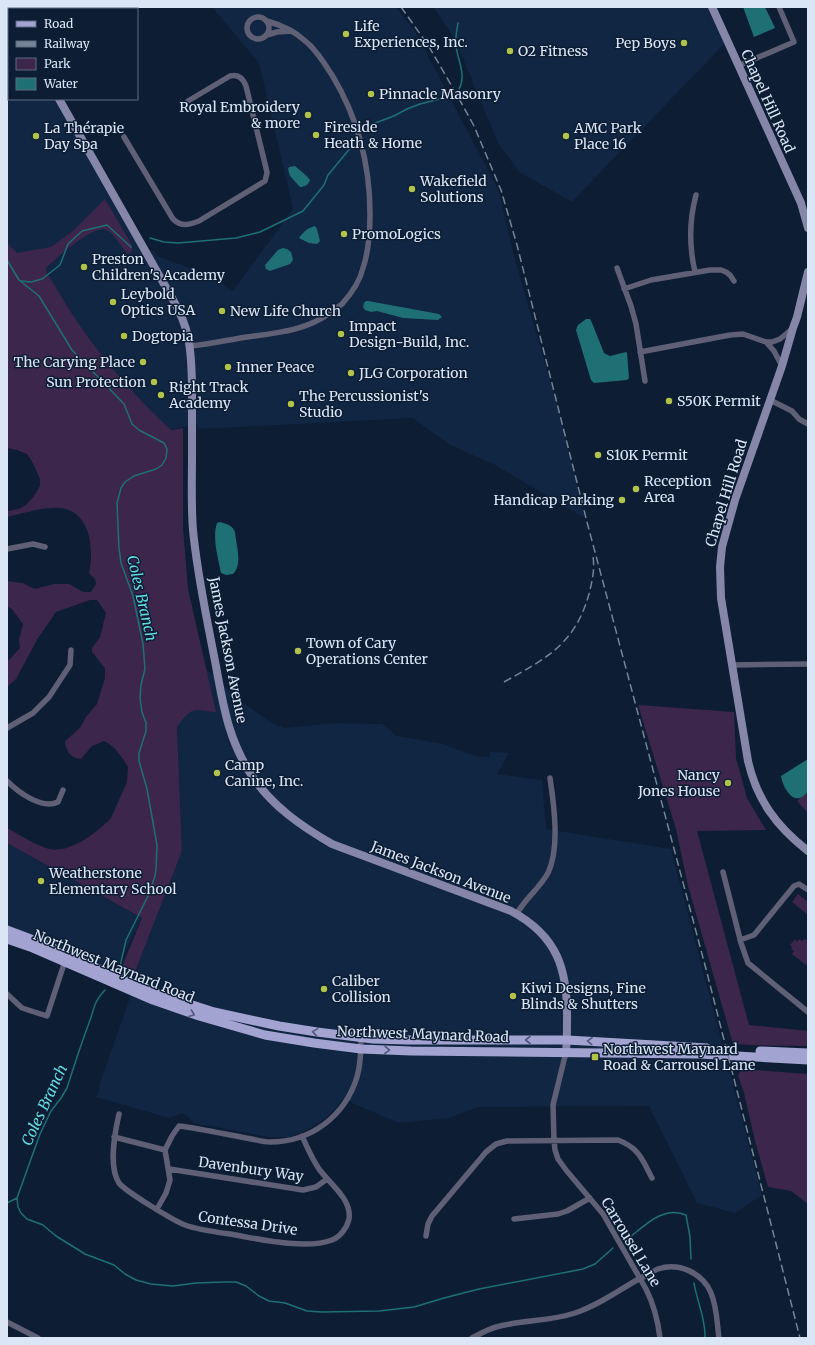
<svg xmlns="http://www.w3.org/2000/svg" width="815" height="1345" font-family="Merriweather,serif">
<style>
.built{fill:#102642}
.green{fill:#3d264b}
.water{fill:#1e7075}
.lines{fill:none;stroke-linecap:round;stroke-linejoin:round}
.stream{stroke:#1e7075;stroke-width:1.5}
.street{stroke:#5f6075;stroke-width:5.5}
.secondary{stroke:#8586a8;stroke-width:8}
.primary{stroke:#a2a3d0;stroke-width:9}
.rail{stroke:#768497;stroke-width:1.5;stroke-dasharray:8 4;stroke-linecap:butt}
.oneway{stroke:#50597a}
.poi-dot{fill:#b2c34c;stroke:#0c1d34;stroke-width:1.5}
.labels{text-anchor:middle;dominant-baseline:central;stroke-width:3;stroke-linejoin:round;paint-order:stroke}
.poi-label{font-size:14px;fill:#dae5f5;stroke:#0c1d34;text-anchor:start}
.street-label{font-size:14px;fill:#dae5f5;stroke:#0c1d34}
.water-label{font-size:15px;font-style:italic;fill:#65dbe1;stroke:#0c1d34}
</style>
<rect width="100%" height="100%" fill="#0c1d34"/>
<path class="built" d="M212,7H396L416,33L499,191L513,252L559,412L585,518L495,465L450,445L413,418L199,429L198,425L160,431L7,264V17L9,20V99H55L143,247L154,251L157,256L215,277L232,292L293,209L259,63Z
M433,7H712L727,41L572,202L519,172L498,143L455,39Z
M175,664L202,665L238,699L270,722L284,728L335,723L382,724L397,736L443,744L475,756L490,757V752L509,753L497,774L542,780L546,829L671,849L762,1195L735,1213L697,1203L649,1106L478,1107L449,1118L399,1123L352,1103L344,1098L336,1108L325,1119L307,1130L289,1137H269L193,1123L189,1117L182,1113L169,1118L96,1097L100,1087L99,1086L129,1000L133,977L182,851Z
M7,843L142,918L116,970L114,971L7,925Z"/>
<path class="green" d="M105,199L132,245V251L128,254C121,248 115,234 107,230C94,224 59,256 49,265L46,268L47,273C62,298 78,325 97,349C119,378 144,405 171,430L183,428V528L188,589L216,712C209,712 203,710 197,710C188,710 182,721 177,727L182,851L133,977L120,971L142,918L7,843V828C20,835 35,845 49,849C69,854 98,832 111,818L127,782L128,767C122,757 115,746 104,741L92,746L81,759C70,758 66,751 65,741L80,728L86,717L97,704L105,678V668L92,652V648L100,637L106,613L97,600H90L56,612L38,638L16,679L7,687V662L20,648L19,640L23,624L12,609L7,606V581L22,583L35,589L54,584H69L83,592H91L96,584L95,579L89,573C95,546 89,505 53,508C39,508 21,514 7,517V511L19,509L26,505L34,496L40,486V479L33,463L27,454L17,450L7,448V243L17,253L51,247L73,231Z
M638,705L734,712L736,758L747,798L766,830L697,831L749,1025L808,1031V1046L752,1045L733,1044L688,886L676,829Z
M808,792V813L797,801Z
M798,894L808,902V915L792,902Z
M795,939L797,942L799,939L802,941L805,939L808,941V963L806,965L792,954L794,951L791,949L792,947L790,945Z
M741,1069L808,1074V1204L791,1191L768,1187L755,1141L744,1093L738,1076Z"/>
<path class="water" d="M743,7H765L775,28L754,37Z
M295,166C300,171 307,175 310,180C308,185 305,187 300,187L290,176L288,169L289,167Z
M315,226L317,229L320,241L317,244L309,243L299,238C304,231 308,228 315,226Z
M283,248L287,249L291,252L293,260L290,264L270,271L266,269L265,265L278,250Z
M366,301H368L439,314L442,317L438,320L403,318L377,311L371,312L365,310L363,307L364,303Z
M586,319H590L592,323L604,353L610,356L626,352L627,353L629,378L627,380L594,383L591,380L576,330L578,325Z
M220,522C227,524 232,525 235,532C236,545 243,564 233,574L226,575L221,573C218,557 212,538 217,523Z
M808,759V792C805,794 803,797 800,798C790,801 782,784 781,776Z"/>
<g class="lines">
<path class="stream" d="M458,23C457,30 455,38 456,45C457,59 467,75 459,89
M370,125L394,116L407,109L420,104L447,97L452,93
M150,238L164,242L178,243L236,238L260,232L303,211L324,185L328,175L352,146
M7,260L19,280L39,296L72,350L124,404L132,424L139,430L164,443L167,449L166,458L162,465L156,469L134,476L125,482L121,488L117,503L119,548L121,563L133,596L143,644L145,669L141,685L140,698L142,712L146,723V731L139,753V761L147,789L157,845L156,869L155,876L148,896L126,940L119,971
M21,281L31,282L42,279L60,265L68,244L82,231L107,225L131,247
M105,990C93,1003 95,1007 89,1023C81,1044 74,1066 67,1088L61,1098L51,1111L40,1134L17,1198L18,1207L21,1213L27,1219L43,1225L56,1236L85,1254L114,1265L125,1274L136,1280L151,1284L173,1286L196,1283L224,1282H236L246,1286L259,1296L269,1301L285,1303L307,1311L322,1312L379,1311L414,1307L444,1298L479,1289L583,1269L595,1264L613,1248
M7,1203L17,1198
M629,1238C644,1226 664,1205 686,1215L690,1237L691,1259
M694,1283C697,1302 706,1319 705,1338"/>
<path class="street" d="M247 28a11 11 0 1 1 22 0a11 11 0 1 1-22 0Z
M267,35L277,32L292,31
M738,66L794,42L779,7
M124,137L173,219C181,227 189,225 199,221L265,181L267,173L266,168L246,86C243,78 238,74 230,76L188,101
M617,268L631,306L636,324L645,381
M695,272C689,246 689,221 696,195
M624,289L651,280L710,270H721L726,272L730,275L734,281
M766,342L774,351L782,366
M190,346C209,344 228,340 247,337C276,333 305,331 330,313C334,310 338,307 342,304C351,294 360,281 363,268C369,250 370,232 370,214C370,164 358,118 332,75C324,63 316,49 304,40C293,30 281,25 267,21
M640,352L730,335L743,334L766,342H772L780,339L792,329
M770,400L792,411L799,419L808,424
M7,549L33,544L45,547
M733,665L808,664
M7,728L33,713L49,697L70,665L71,650
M7,781C18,792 42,810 58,802L63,790
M723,872L741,943L748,963L808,1012
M516,914C519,910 522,906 525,902C533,892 542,884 548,873C560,848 554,805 550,778
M740,940L754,935L794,886L799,884L808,890
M7,994L22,1008L47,1016L65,961
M566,1052L553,1105L554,1140L555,1150L558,1159L566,1170L603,1214L646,1289C654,1305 658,1321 660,1338
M119,1114C115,1132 108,1166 119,1183C125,1191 174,1221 185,1225C199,1230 215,1232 230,1234C258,1239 306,1250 332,1240C340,1237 347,1228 349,1219C352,1199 330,1184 319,1169C312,1159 307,1147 302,1136
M114,1137L165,1150
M169,1169L303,1190L316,1187L327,1179
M157,1209L166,1193L170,1180L165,1150L172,1136L179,1126C202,1129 224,1134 246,1138C254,1139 262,1142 270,1142C311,1142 345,1116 357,1077C361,1064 361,1051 361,1038
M514,1219L558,1214L567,1211L590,1198
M426,1236L428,1224L432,1216L486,1152L496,1144L507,1141L618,1140C639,1148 642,1159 652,1178
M7,1322L38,1338
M472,1338C481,1333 490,1328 500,1326C525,1320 551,1321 575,1313C597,1306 616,1292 637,1280C644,1277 651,1272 658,1269C679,1262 703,1273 711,1293C717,1307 717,1323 719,1338"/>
<path class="secondary" d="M712,7L801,203L808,228
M7,8L9,12
M59,99L172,298C179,310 185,323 188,337C192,356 192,375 192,394C192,414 192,435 192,455C192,480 191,506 193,530C197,573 206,614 214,656C223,701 226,736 252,776C272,806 301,826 332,844L511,911C558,936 568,970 567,1021C567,1031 567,1041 566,1052
M808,272L797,317L793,328L782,366L735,500L722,547L720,567L721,598L748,761C757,800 776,826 808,851"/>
<path class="primary" d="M7,930L44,944L149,991L214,1012L279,1026L317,1032L373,1039L407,1040H567L707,1048
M7,939L33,948L153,1000L199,1016L265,1035L314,1043L361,1049L411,1051L700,1054L808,1060
M760,1051L808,1053"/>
<path class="rail" d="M401,7L428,45L457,95L474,126L501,190L517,245L587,522L706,969L800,1338
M504,682C547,658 575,644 589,594C592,582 595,569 593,557"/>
</g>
<defs><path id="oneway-chevron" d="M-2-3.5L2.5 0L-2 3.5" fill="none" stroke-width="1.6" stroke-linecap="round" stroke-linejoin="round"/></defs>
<g class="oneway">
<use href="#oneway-chevron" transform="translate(192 1014) rotate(20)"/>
<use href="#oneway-chevron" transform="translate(315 1032) rotate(-171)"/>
<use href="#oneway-chevron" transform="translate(528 1040) rotate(180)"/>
<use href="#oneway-chevron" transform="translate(590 1041) rotate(-177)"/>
<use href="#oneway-chevron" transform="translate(387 1050) rotate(2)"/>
</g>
<g class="poi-dot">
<circle cx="346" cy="34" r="4"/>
<circle cx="684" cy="43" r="4"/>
<circle cx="510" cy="51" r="4"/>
<circle cx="371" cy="94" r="4"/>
<circle cx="308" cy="115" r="4"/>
<circle cx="316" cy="135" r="4"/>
<circle cx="36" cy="136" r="4"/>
<circle cx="566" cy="136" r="4"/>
<circle cx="412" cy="189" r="4"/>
<circle cx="344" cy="234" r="4"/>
<circle cx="84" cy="267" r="4"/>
<circle cx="113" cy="302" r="4"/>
<circle cx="222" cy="311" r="4"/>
<circle cx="341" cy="334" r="4"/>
<circle cx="124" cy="336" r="4"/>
<circle cx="143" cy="362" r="4"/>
<circle cx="228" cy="367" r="4"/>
<circle cx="351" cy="373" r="4"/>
<circle cx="154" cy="382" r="4"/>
<circle cx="161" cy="395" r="4"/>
<circle cx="669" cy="401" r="4"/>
<circle cx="291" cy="404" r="4"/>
<circle cx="598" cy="455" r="4"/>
<circle cx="636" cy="489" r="4"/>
<circle cx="622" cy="500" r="4"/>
<circle cx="298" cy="651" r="4"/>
<circle cx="217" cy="773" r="4"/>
<circle cx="728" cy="783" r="4"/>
<circle cx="41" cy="881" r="4"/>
<circle cx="324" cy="989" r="4"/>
<circle cx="513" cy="996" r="4"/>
<rect x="591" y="1053" width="8" height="8" rx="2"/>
</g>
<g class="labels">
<g class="poi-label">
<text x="354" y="26">Life<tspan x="354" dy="16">Experiences, Inc.</tspan></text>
<text x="676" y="43" text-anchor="end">Pep Boys</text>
<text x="518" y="51">O2 Fitness</text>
<text x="379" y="94">Pinnacle Masonry</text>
<text x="300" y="107" text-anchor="end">Royal Embroidery<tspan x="300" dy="16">&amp; more</tspan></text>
<text x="324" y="127">Fireside<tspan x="324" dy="16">Heath &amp; Home</tspan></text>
<text x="44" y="128">La Thérapie<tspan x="44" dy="16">Day Spa</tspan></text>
<text x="574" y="128">AMC Park<tspan x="574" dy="16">Place 16</tspan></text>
<text x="420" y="181">Wakefield<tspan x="420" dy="16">Solutions</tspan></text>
<text x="352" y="234">PromoLogics</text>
<text x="92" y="259">Preston<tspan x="92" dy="16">Children's Academy</tspan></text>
<text x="121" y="294">Leybold<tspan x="121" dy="16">Optics USA</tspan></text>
<text x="230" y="311">New Life Church</text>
<text x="349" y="326">Impact<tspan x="349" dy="16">Design-Build, Inc.</tspan></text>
<text x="132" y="336">Dogtopia</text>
<text x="135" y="362" text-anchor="end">The Carying Place</text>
<text x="236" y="367">Inner Peace</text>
<text x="359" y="373">JLG Corporation</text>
<text x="146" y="382" text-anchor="end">Sun Protection</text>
<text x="169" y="387">Right Track<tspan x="169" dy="16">Academy</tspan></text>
<text x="299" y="396">The Percussionist's<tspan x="299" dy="16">Studio</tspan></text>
<text x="677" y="401">S50K Permit</text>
<text x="606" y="455">S10K Permit</text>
<text x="644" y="481">Reception<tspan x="644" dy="16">Area</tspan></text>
<text x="614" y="500" text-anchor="end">Handicap Parking</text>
<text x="306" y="643">Town of Cary<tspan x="306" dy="16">Operations Center</tspan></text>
<text x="225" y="765">Camp<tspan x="225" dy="16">Canine, Inc.</tspan></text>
<text x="720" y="775" text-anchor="end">Nancy<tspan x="720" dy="16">Jones House</tspan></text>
<text x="49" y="873">Weatherstone<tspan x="49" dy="16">Elementary School</tspan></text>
<text x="332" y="981">Caliber<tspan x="332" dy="16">Collision</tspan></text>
<text x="521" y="988">Kiwi Designs, Fine<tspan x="521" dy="16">Blinds &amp; Shutters</tspan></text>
<text x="603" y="1049">Northwest Maynard<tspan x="603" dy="16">Road &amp; Carrousel Lane</tspan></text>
</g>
<g class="street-label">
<text transform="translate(768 101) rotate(66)">Chapel Hill Road</text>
<text transform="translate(726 493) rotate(-73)">Chapel Hill Road</text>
<text transform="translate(228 650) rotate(79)">James Jackson Avenue</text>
<text transform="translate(441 872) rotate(21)">James Jackson Avenue</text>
<text transform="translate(114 966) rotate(22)">Northwest Maynard Road</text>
<text transform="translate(423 1034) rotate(2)">Northwest Maynard Road</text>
<text transform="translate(251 1169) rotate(8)">Davenbury Way</text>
<text transform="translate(248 1223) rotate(8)">Contessa Drive</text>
<text transform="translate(631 1242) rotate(59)">Carrousel Lane</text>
</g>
<g class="water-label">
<text transform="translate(142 598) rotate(77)">Coles Branch</text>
<text transform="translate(44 1105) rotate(-65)">Coles Branch</text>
</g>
</g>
<rect width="815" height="1345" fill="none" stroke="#dae5f5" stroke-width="16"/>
<rect x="8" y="8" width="130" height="92" fill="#0c1d34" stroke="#5e6d81"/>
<rect x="16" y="21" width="20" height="6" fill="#a2a3d0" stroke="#5e6d81"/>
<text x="44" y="28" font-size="12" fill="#dae5f5">Road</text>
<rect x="16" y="41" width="20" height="6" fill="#768497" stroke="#5e6d81"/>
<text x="44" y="48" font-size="12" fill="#dae5f5">Railway</text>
<rect x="16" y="58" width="20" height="12" fill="#3d264b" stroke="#5e6d81"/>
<text x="44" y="68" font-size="12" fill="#dae5f5">Park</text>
<rect x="16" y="78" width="20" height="12" fill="#1e7075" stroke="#5e6d81"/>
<text x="44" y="88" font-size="12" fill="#dae5f5">Water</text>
</svg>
